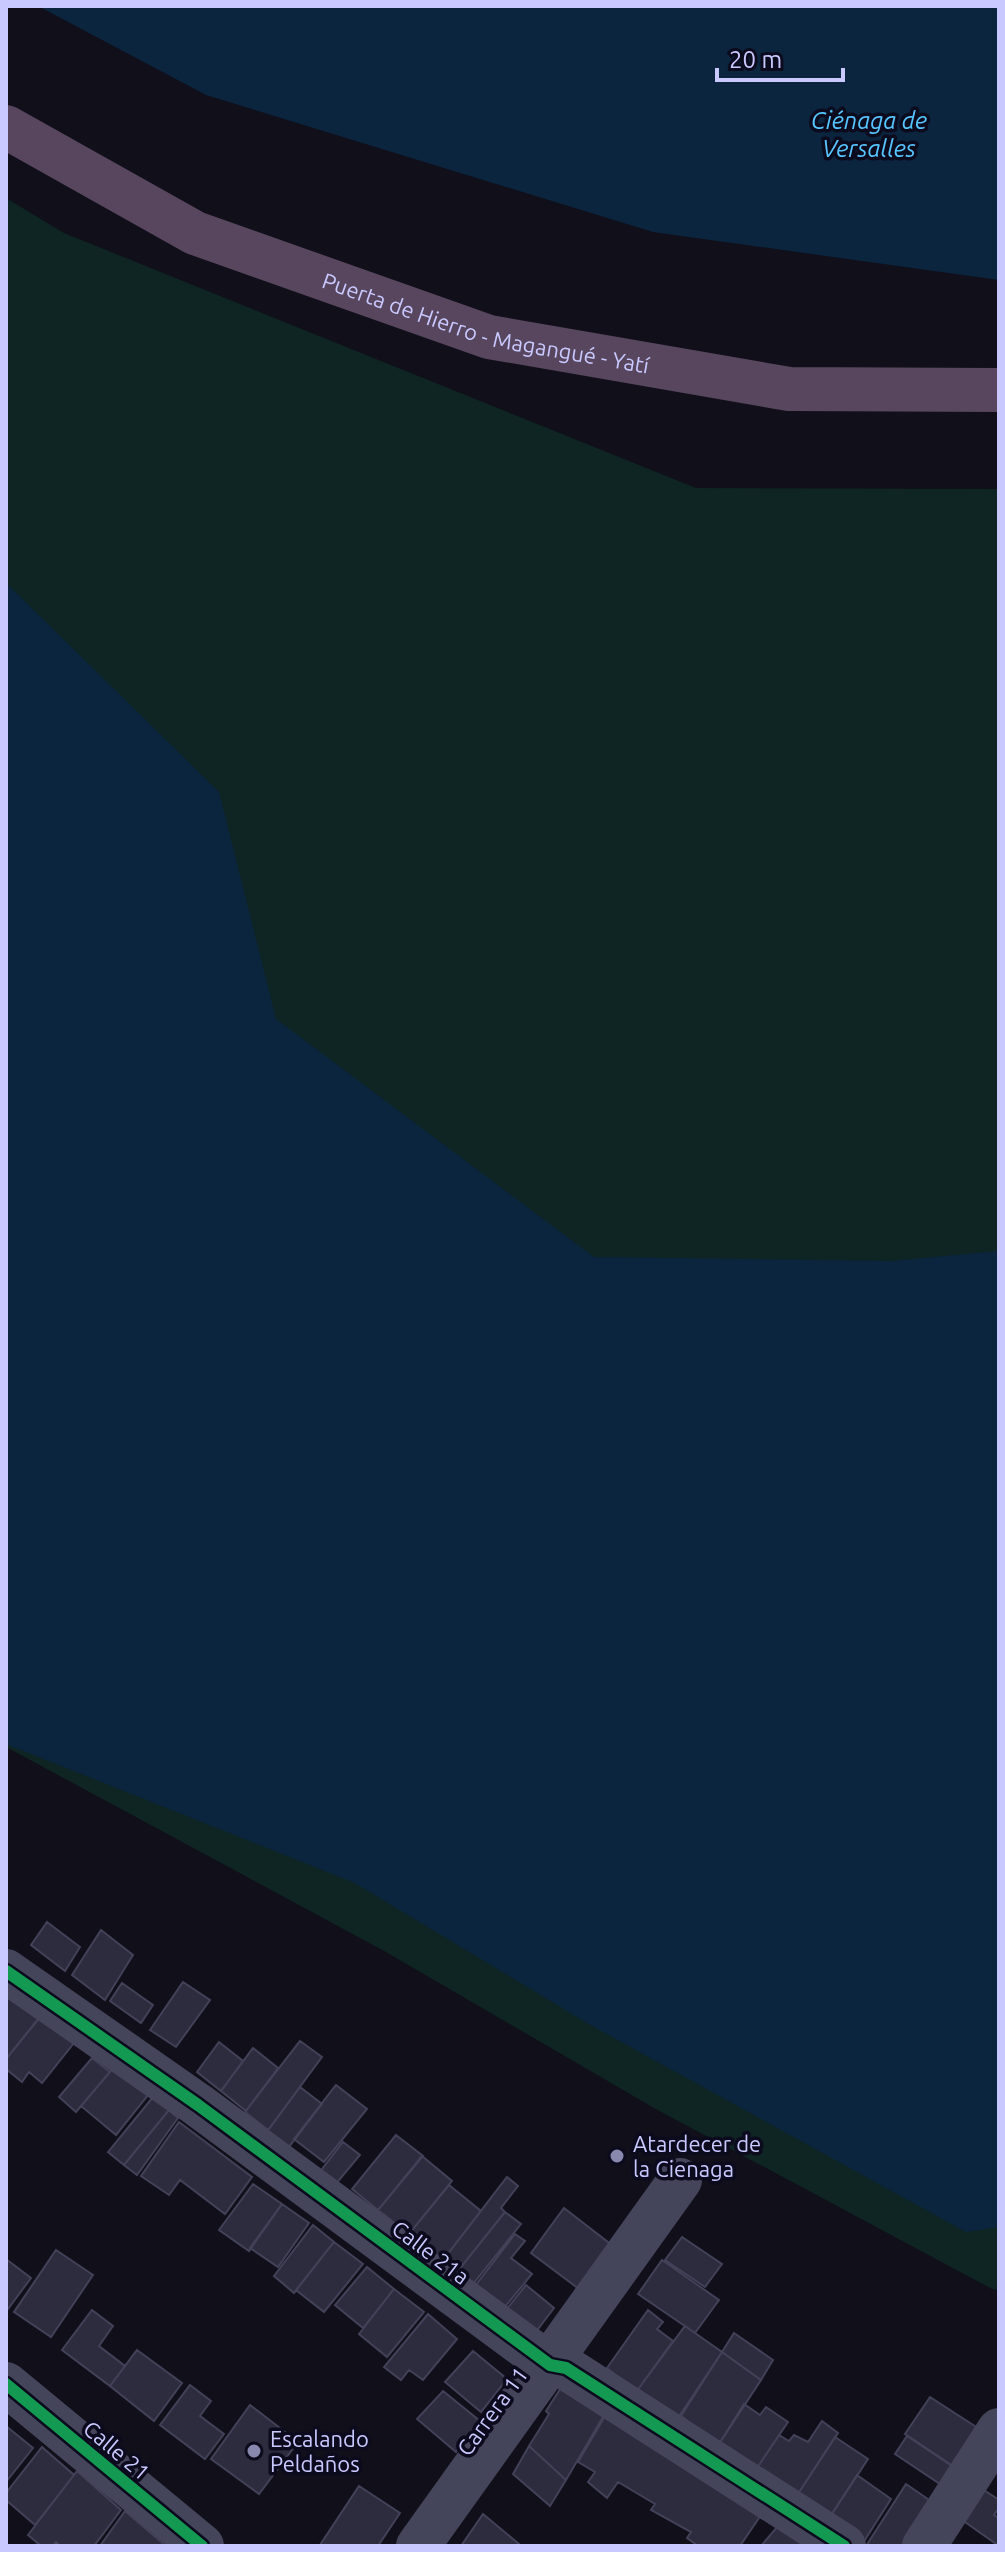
<svg xmlns="http://www.w3.org/2000/svg" width="1005" height="2552" font-family="Ubuntu,sans-serif">
<style>
.green{fill:#0e2523}
.water{fill:#0b253f}
.building{fill:#2d2c3e;stroke:#424158;stroke-width:2}
.lines{fill:none;stroke-linecap:round;stroke-linejoin:round}
.minor{stroke:#44455b;stroke-width:44}
.highway{stroke:#57465e;stroke-width:44}
.cycleway-casing{stroke:#0c0b1e;stroke-width:17}
.cycleway{stroke:#139951;stroke-width:12}
.poi-dot{fill:#8888af;stroke:#0c0b1e;stroke-width:3}
.labels{text-anchor:middle;dominant-baseline:central;stroke-width:7;stroke-linejoin:round;paint-order:stroke}
.street-label{font-size:22px;fill:#c9c9ff;stroke:#0c0b1e}
.poi-label{font-size:22px;fill:#c9c9ff;stroke:#0c0b1e;text-anchor:start}
.water-label{font-size:24px;font-style:italic;fill:#57c5ff;stroke:#0c0b1e}
</style>
<rect width="100%" height="100%" fill="#100f1a"/>
<path class="green" d="M6,198L64,233L696,488L999,489V2290L992,2289L654,2108L386,1952L6,1747Z"/>
<path class="water" d="M38,6H999V280L653,232L206,95Z
M6,583L219,792L276,1019L594,1257L892,1261L999,1251V2227L966,2232L587,2023L355,1883L6,1744Z"/>
<path class="building" d="M47,1922L80,1947L65,1971L31,1945Z
M101,1930L133,1955L105,2000L72,1975Z
M183,1982L210,2000L176,2047L150,2030Z
M122,1983L153,2005L141,2023L110,2001Z
M6,1992L38,2019L6,2059Z
M41,2016L74,2043L42,2083L29,2072L22,2082L6,2069V2059Z
M300,2041L322,2057L268,2130L245,2112Z
M219,2042L243,2061L221,2091L197,2072Z
M253,2048L278,2068L246,2111L221,2091Z
M92,2058L110,2072L76,2112L59,2097Z
M115,2066L149,2094L116,2135L81,2106Z
M336,2085L367,2109L324,2162L294,2139Z
M300,2087L322,2104L288,2148L267,2132Z
M153,2097L169,2110L124,2165L108,2152Z
M169,2110L178,2118L137,2175L124,2165Z
M179,2122L252,2177L225,2214L180,2180L169,2195L141,2176Z
M396,2135L423,2156L378,2210L352,2189Z
M343,2142L360,2155L335,2185L319,2173Z
M422,2156L452,2181L409,2234L378,2210Z
M507,2177L518,2186L501,2208L505,2212L457,2272L443,2260Z
M253,2184L282,2204L249,2251L219,2230Z
M449,2185L481,2211L443,2260L409,2234Z
M282,2204L309,2223L278,2267L250,2248Z
M564,2208L613,2246L579,2289L531,2253Z
M505,2212L521,2224L473,2284L457,2272Z
M313,2225L334,2242L294,2293L274,2276Z
M515,2234L525,2241L511,2258L532,2274L504,2308L475,2286Z
M682,2237L722,2264L705,2287L665,2260Z
M334,2242L363,2264L324,2312L296,2290Z
M56,2250L93,2275L51,2337L14,2312Z
M6,2259L31,2278L8,2309L6,2307Z
M662,2260L719,2300L695,2333L638,2294Z
M367,2267L394,2289L363,2328L335,2305Z
M526,2285L554,2308L535,2333L506,2310Z
M394,2289L424,2312L387,2357L359,2334Z
M92,2310L113,2326L99,2346L125,2366L110,2386L62,2350Z
M648,2310L663,2322L657,2329L673,2341L636,2392L607,2368Z
M428,2314L457,2339L423,2380L409,2370L401,2380L384,2367Z
M685,2326L722,2352L674,2424L636,2392Z
M734,2333L773,2360L761,2380L722,2352Z
M137,2350L182,2383L154,2421L110,2386Z
M473,2351L507,2379L481,2412L445,2382Z
M722,2352L761,2380L719,2444L681,2416Z
M566,2380L607,2410L566,2480L529,2446L549,2414L546,2411Z
M190,2385L211,2401L200,2416L224,2434L205,2459L160,2425Z
M443,2391L480,2421L456,2452L417,2419Z
M930,2397L984,2432L959,2470L905,2434Z
M744,2404L760,2415L766,2407L788,2422L757,2468L719,2444Z
M250,2405L298,2442L259,2494L211,2459Z
M608,2411L765,2509L740,2546H698L687,2538L691,2532L651,2510L655,2504L618,2482L607,2498L588,2482L595,2472L578,2462Z
M822,2421L838,2433L794,2500L757,2468L779,2435L789,2441L794,2435L808,2442Z
M6,2426L33,2448L6,2482Z
M907,2436L961,2472L949,2490L895,2454Z
M835,2437L868,2459L826,2523L794,2500Z
M529,2446L566,2480L550,2506L513,2474Z
M42,2447L74,2475L35,2525L6,2500V2493Z
M77,2471L121,2510L94,2546H60L56,2542L53,2546H41L28,2535Z
M857,2475L891,2499L861,2546L826,2523Z
M906,2484L938,2506L912,2546H866Z
M975,2484L999,2500V2508L994,2515L999,2518V2546L955,2515Z
M359,2486L400,2513L378,2546L320,2545Z
M125,2511L166,2546H100Z
M483,2514L519,2544L518,2546H461Z
M783,2520L827,2546H761Z"/>
<g class="lines">
<path class="minor" d="M6,1971L198,2105L550,2365L566,2368L844,2546
M6,2384L202,2546
M418,2546L680,2180
M924,2546L999,2430"/>
<path class="highway" id="s1" d="M6,127L195,233L489,337L789,389L999,390"/>
<defs>
<path id="cycleway" d="M6,1971L198,2105L550,2365L566,2368L844,2546
M6,2384L202,2546"/>
</defs>
<use href="#cycleway" class="cycleway-casing"/>
<use href="#cycleway" class="cycleway"/>
</g>
<g class="poi-dot">
<circle cx="617" cy="2156" r="8"/>
<circle cx="254" cy="2451" r="8"/>
</g>
<g class="labels">
<g class="street-label">
<text stroke="none"><textPath href="#s1" startOffset="522">Puerta de Hierro - Magangué - Yatí</textPath></text>
<text transform="translate(431 2252) rotate(37)">Calle 21a</text>
<text transform="translate(492 2411) rotate(-54)">Carrera 11</text>
<text transform="translate(117 2450) rotate(40)">Calle 21</text>
</g>
<g class="poi-label">
<text x="633" y="2143">Atardecer de<tspan x="633" dy="25">la Cienaga</tspan></text>
<text x="270" y="2438">Escalando<tspan x="270" dy="25">Peldaños</tspan></text>
</g>
<g class="water-label">
<text x="869" y="120">Ciénaga de<tspan x="869" dy="28">Versalles</tspan></text>
</g>
</g>
<rect width="1005" height="2552" fill="none" stroke="#c9c9ff" stroke-width="16"/>
<path d="M717 68v12h126v-12" fill="none" stroke="#c9c9ff" stroke-width="4"/>
<text x="729" y="68" font-size="24" fill="#c9c9ff" stroke="#0c0b1e" stroke-width="6" paint-order="stroke">20 m</text>
</svg>
